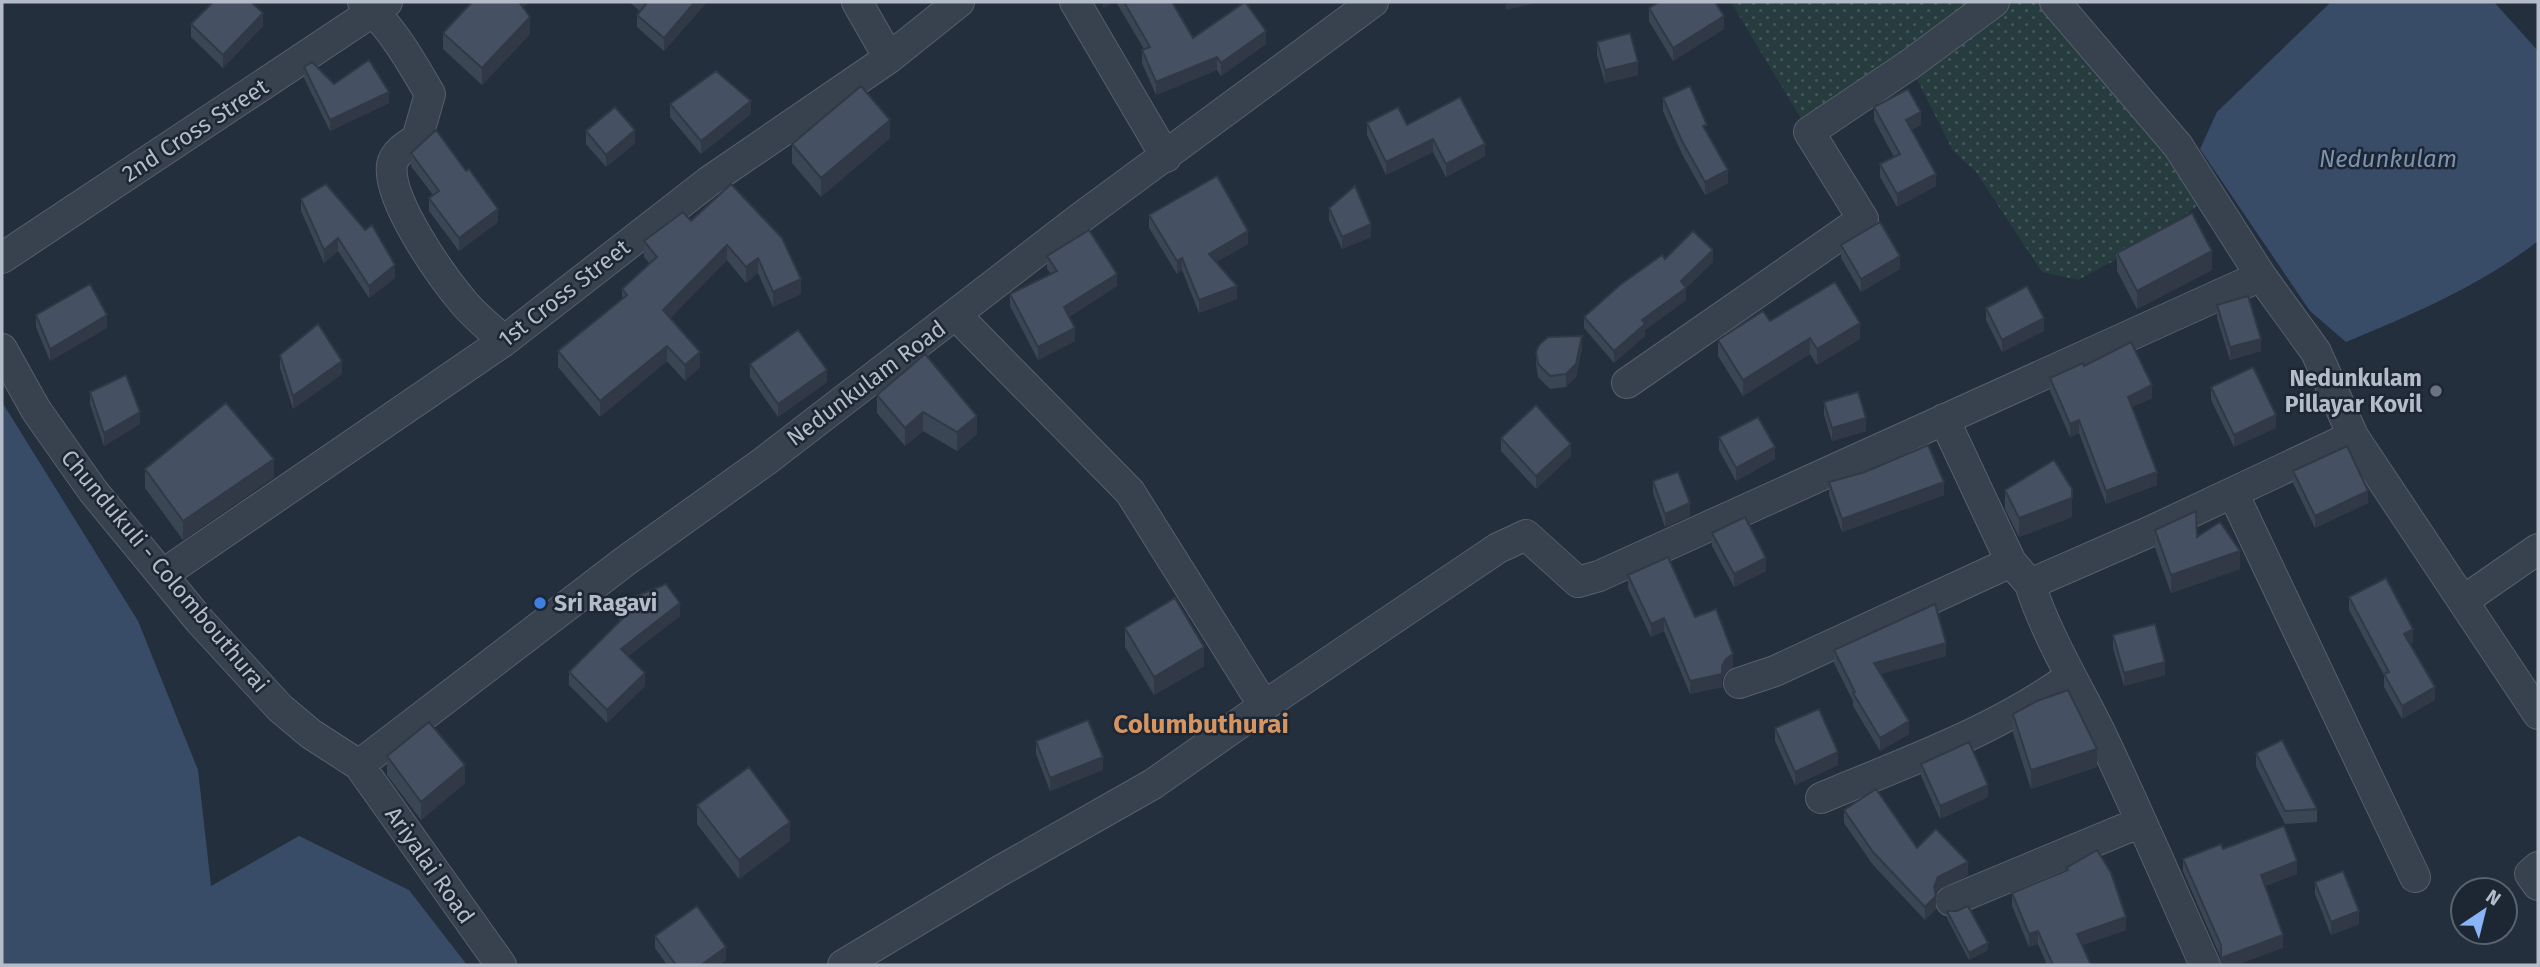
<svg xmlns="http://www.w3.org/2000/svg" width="2540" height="967" font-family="'Fira Sans',sans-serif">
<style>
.grass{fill:url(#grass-dots)}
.water{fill:#394c67}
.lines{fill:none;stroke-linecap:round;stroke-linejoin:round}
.minor-casing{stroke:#565f6c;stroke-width:32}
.minor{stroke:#38414e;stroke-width:30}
.wall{fill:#3b4654}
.shaded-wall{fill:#303945}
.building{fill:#455162;stroke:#303945;stroke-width:2}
.worship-dot{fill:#6b7280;stroke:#1d2633;stroke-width:2.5}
.shop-dot{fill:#3f7fe0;stroke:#1d2633;stroke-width:2.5}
.labels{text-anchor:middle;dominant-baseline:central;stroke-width:5;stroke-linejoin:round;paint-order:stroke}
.street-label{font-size:23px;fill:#b4bcc9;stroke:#1d2633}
.poi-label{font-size:23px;font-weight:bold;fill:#b4bcc9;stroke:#1d2633;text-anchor:end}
.water-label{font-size:24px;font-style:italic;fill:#7c92b1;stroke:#1d2633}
.quarter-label{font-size:26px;font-weight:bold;fill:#d59563;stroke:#1d2633}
</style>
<defs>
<pattern id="grass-dots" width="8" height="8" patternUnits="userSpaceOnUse" patternTransform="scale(1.75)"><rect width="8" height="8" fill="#263c3f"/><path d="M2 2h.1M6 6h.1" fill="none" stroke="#435659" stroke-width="1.8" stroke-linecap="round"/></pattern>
</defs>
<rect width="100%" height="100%" fill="#242f3e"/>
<path class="grass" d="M1731,2H2055L2209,197L2147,243L2078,280L2042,272L1976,172L1953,151L1910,65L1809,132Z"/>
<path class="water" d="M2331,2H2494L2538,51V241C2480,286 2413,314 2346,342L2310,311L2200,149L2217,112Z
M2,402L138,621L198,770L211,886L299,836L409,890L467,965H2Z"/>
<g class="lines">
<defs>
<path id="minor" d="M363,2C392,27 411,61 430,94L417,139C407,145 394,153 392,165C387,200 442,277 464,303C476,317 491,329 504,341
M857,2L889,58
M1075,2L1166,157
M2055,2L2178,146L2261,276L2316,352L2353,436L2538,714
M2,258L387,2
M956,315L1130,492L1264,706
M2,349L36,410L93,491L200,621L280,708L311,734L359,765L501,965
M1627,383L1863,219L1809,132L1909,65L1994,2
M1944,419L2011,562L2030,584L2149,532L2353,436
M2233,493L2415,877
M162,575L504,341L708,182L889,58L959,2
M2030,584C2045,632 2076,684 2099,730C2136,807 2170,887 2205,965
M2463,601L2538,549
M1739,683L1775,671L2011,562
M359,765L624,562L765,461L1079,219L1373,2
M1821,798C1906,762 1996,731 2071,676
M2538,867L2530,874L2538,885
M1951,901L2141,822
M843,965L998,872L1153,784L1264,706L1498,548L1526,535L1578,582L1599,576L2261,276"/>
</defs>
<use href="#minor" class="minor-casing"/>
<use href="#minor" class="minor"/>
</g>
<path class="wall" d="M472,2H531L523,7L530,34L482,85L443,49V33Z
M629,2H707L664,51L637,27V15L640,11Z
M1116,2H1172L1193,38L1266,44L1221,76L1217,70L1156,95L1142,63V50L1144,49Z
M1656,2H1715L1724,29L1673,61L1649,21V8L1656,3Z
M191,24L263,26L223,68L191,37Z
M1597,42L1638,75L1605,83L1597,55Z
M304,67L334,84L389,103L330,131L304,78Z
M1663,98L1707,132L1728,183L1705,195L1682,154L1663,111Z
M670,104L751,114L701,154L670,117Z
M1874,107L1921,125L1911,130L1936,186L1897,207L1880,177V164L1894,157L1874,120Z
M1367,123L1407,125L1485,156L1446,177L1433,152L1386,175L1367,135Z
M586,131L635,143L606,167L586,144Z
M890,138L821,197L792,163V144Z
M411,153L466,171L498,222L459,251L429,211V198L433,195L411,166Z
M731,184L801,294L773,307L758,273L746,283L727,260L670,318L700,367L685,381L667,361L600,417L558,367V351L622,299V289L650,264L644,257V241L691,221Z
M301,199L365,230L395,278L369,298L338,251L324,263L301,211Z
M1329,208L1371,237L1342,249L1329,220Z
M1149,215L1248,244L1216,262L1237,299L1199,313L1182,270L1177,274L1149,228Z
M1841,245L1900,269L1861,292L1841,258Z
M2117,253L2212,270L2137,309L2117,271Z
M1047,256L1117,286L1069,317L1075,341L1038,360L1010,306V294L1051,274L1047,269Z
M1665,259L1713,262L1686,288V300L1645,330V336L1614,363L1584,328V317Z
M2217,305L2261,351L2230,360L2217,318Z
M1986,308L2044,331L2002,352L1986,320Z
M36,315L107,328L50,361L36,327Z
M1770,321L1860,339L1817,365L1810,354L1743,396L1718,356V340Z
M1582,349L1576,377L1566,387L1550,389L1538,377L1536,364V352Z
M925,354L977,434L957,451L923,431L905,446L877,413V395Z
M280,355L342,374L293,409L280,368Z
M750,364L827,382L778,417L750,377Z
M2050,378L2152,398L2132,407L2157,485L2106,504L2079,433L2070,437L2050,391Z
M2211,387L2276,428L2234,447L2211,400Z
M90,392L140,424L104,446L90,404Z
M1824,402L1866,431L1832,441L1824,415Z
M1719,437L1775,459L1736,481L1719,450Z
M1501,438L1571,456L1536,489L1501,451Z
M145,469L274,477L183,540L145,488Z
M2293,471L2368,503L2315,528L2293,483Z
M1653,481L1690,516L1665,527L1653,493Z
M1829,482L1944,495L1842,532L1829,495Z
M2005,490L2072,517L2019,537L2005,509Z
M2155,530L2197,537L2240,569L2171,593L2155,548Z
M1712,533L1766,571L1734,587L1712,546Z
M1628,575L1695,617L1733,667L1726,672L1722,679V687L1690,694L1664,631L1651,637L1628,588Z
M2349,597L2413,642L2409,643L2435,700L2402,719L2384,687V675L2349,610Z
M617,604L680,616L628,656L645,686L607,723L569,685V672L621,621L617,617Z
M1125,628L1204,666L1154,695L1125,647Z
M2113,635L2165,675L2124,686L2113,648Z
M1834,650L1946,656L1880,674L1909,734L1880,751L1853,706V701L1834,663Z
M2013,714L2097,767L2031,789L2013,733Z
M1775,728L1838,765L1795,785L1775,741Z
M1036,741L1103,770L1050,791L1036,754Z
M2256,753L2317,809V822L2285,824L2256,766Z
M387,756L465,783L421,820L387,775Z
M1921,764L1988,797L1940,819L1921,776Z
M697,805L790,841L739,879L697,824Z
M1844,810L1917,848L1968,875L1938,890L1935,895L1936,909L1925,920L1873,865L1844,823Z
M2223,849L2297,874L2265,886L2283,948L2221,965V958L2183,871V859Z
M2066,868L2126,930L2082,945L2091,965H2047L2038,944L2029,947L2012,906V893L2066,871Z
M2315,882L2359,924L2331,935L2315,894Z
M1947,911L1988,950L1969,960L1947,918Z
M655,936L726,960L719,965H667L655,948Z"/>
<path class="shaded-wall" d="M514,2H531L514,12Z
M695,2H707L664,51V38Z
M1103,2H1115L1103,8Z
M1515,2H1533V4L1506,10V4Z
M263,13V26L223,68V55Z
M1724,16V29L1673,61V48Z
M530,17V34L482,85V68Z
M1266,31V44L1221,76V63Z
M1217,57V70L1156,95V82Z
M1638,62V75L1605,83V70Z
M389,92V103L330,131V120Z
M751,101V114L701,154V141Z
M1921,112V125L1906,132V120Z
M890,120V138L821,197V178Z
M635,130V143L606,167V155Z
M1433,139V152L1386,175V162Z
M1485,144V156L1446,177V164Z
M1728,170V183L1705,195V182Z
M1936,174V186L1897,207V194Z
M498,209V222L459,251V238Z
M1371,224V237L1342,249V237Z
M1248,231V244L1209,266V254Z
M338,238V251L324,263V250Z
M727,245V260L663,326V310Z
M1713,250V262L1685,289L1686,288V300L1645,330V336L1614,363V351L1642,320Z
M2212,251V270L2137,309V291Z
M1900,256V269L1861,292V279Z
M758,258V273L746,283V267Z
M1182,258V270L1177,274V261Z
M395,265V278L369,298V286Z
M1117,274V286L1064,320V307Z
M801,279V294L773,307V292Z
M1237,286V299L1199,313V300Z
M107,315V328L50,361V349Z
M2044,318V331L2002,352V340Z
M1860,323V339L1817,365V349Z
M1075,328V341L1038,360V347Z
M1582,336V349L1576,377L1566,387V374Z
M1810,338V354L1743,396V380Z
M2261,339V351L2230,360V347Z
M667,346V361L600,417V401Z
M700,352V367L685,381V365Z
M342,361V374L293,409V396Z
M827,370V382L778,417V404Z
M2152,385V398L2128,409V397Z
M140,412V424L104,446V433Z
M923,412V431L905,446V428Z
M2276,415V428L2234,447V435Z
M977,416V434L957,451V432Z
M1866,418V431L1832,441V428Z
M2079,420V433L2070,437V424Z
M1571,444V456L1536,489V476Z
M1775,447V459L1736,481V468Z
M274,459V477L183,540V521Z
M2157,472V485L2106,504V491Z
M1944,482V495L1842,532V519Z
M2368,491V503L2315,528V516Z
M2072,498V517L2019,537V518Z
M1690,503V516L1665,527V514Z
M2240,551V569L2171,593V575Z
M1766,558V571L1734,587V574Z
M680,603V616L621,662V649Z
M1664,618V631L1651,637V624Z
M2413,629V642L2404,646V634Z
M1946,643V656L1874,676V663Z
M1204,647V666L1154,695V677Z
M1733,654V667L1726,672L1722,679V687L1690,694V681L1722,666L1726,659Z
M2165,662V675L2124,686V673Z
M645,673V686L607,723V710Z
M2435,687V700L2402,719V706Z
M1909,721V734L1880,751V738Z
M2097,749V767L2031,789V770Z
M1838,752V765L1795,785V772Z
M1103,757V770L1050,791V778Z
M465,765V783L421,820V802Z
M1988,785V797L1940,819V806Z
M790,822V841L739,879V860Z
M2297,861V874L2261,888V875Z
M1968,862V875L1938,890L1934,898L1936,896V909L1925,920V907L1938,877Z
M2359,911V924L2331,935V922Z
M2126,917V930L2077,947V934Z
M2038,931V944L2029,947V934Z
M2283,935V948L2237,965H2221V958Z
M1988,943V950L1969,960V953Z
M726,947V960L719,965H701Z"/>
<path class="building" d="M213,2H251L263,13L223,55L191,24Z
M472,2H519L530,17L482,68L443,33Z
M644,2H695L664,38L637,15L646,4Z
M1124,2H1172L1193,38L1245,2L1266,31L1221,63L1217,57L1156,82L1142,50L1150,47Z
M1659,2H1715L1724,16L1673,48L1649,8Z
M1630,33L1638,62L1605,70L1597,42Z
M369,60L389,92L330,120L304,67L312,62L334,84Z
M716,71L751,101L701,141L670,104Z
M861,86L890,120L821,178L792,144Z
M1690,86L1707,125L1703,126L1728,170L1705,182L1682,141L1663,98Z
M1908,89L1921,112L1906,120L1936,174L1897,194L1880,164L1900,154L1874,107Z
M1460,97L1485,144L1446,164L1433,139L1386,162L1367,123L1398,107L1407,125Z
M615,107L635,130L606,155L586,131Z
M436,130L466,171L469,169L498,209L459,238L429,198L439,191L411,153Z
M1217,176L1248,231L1209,254L1237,286L1199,300L1182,258L1177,261L1149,215Z
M326,184L365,230L372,225L395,265L369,286L338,238L324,250L301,199Z
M731,184L782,238L801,279L773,292L758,258L746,267L727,245L663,310L700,352L685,365L667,346L600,401L558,351L627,295L622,289L657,257L644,241L683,212L691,221Z
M1355,186L1371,224L1342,237L1329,208Z
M2192,213L2212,251L2137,291L2117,253Z
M1880,222L1900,256L1861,279L1841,245Z
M1089,230L1117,274L1064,307L1075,328L1038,347L1010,294L1057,271L1047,256Z
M1693,231L1713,250L1681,281L1686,288L1642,320L1645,324L1614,351L1584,317L1620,285L1662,255L1665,259Z
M1835,282L1860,323L1817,349L1810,338L1743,380L1718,340L1763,311L1770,321Z
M90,284L107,315L50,349L36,315Z
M2027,286L2044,318L2002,340L1986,308Z
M2248,296L2261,339L2230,347L2217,305Z
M318,324L342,361L293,396L280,355Z
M798,330L827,370L778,404L750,364Z
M1582,336L1576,364L1566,374L1550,376L1538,364L1536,352L1539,345L1548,337Z
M2131,342L2152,385L2128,397L2157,472L2106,491L2079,420L2070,424L2050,378L2083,363L2084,366Z
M925,354L977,416L957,432L923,412L905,428L877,395Z
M2253,367L2276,415L2234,435L2211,387Z
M126,375L140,412L104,433L90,392Z
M1858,392L1866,418L1832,428L1824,402Z
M226,403L274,459L183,521L145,469Z
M1536,405L1571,444L1536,476L1501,438Z
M1758,417L1775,447L1736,468L1719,437Z
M1928,445L1944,482L1842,519L1829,482L1865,472Z
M2347,446L2368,491L2315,516L2293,471Z
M2054,460L2072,489V498L2019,518L2005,490Z
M1678,472L1690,503L1665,514L1653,481Z
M2196,511L2197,537L2220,522L2240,551L2171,575L2155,530Z
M1745,517L1766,558L1734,574L1712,533Z
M1668,557L1695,617L1716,609L1733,654L1726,659L1722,666V674L1690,681L1664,618L1651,624L1628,575Z
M2386,578L2413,629L2404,634L2435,687L2402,706L2384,674L2389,672L2349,597Z
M666,584L680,603L621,649L645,673L607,710L569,672L626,615L617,604Z
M1175,598L1204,647L1154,677L1125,628Z
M1935,604L1946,643L1874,663L1909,721L1880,738L1853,693L1855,692L1834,650Z
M2155,624L2165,662L2124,673L2113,635Z
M2068,690L2097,749L2031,770L2013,714L2037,701Z
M1819,709L1838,752L1795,772L1775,728Z
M1088,720L1103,757L1050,778L1036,741Z
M429,722L465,765L421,802L387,756Z
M2282,740L2317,809L2285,811L2256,753Z
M1969,742L1988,785L1940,806L1921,764Z
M749,767L790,822L739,860L697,805Z
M1876,789L1917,848L1936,829L1968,862L1938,877L1934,887L1936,896L1925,907L1873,852L1844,810Z
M2284,826L2297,861L2261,875L2283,935L2221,958V945L2183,859L2221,844L2223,849Z
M2097,850L2111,873L2126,917L2077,934L2091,965H2053L2038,931L2029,934L2012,893L2068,870L2066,868Z
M2343,871L2359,911L2331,922L2315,882Z
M697,906L726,947L701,965H676L655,936Z
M1968,906L1988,943L1969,953L1947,911H1957Z"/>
<circle class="worship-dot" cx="2436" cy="391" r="7"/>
<circle class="shop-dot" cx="540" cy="603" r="7"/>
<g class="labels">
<g class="street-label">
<text transform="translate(195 130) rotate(-33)">2nd Cross Street</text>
<text transform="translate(564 293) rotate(-38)">1st Cross Street</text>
<text transform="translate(866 383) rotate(-37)">Nedunkulam Road</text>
<text transform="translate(165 571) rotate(50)">Chundukuli - Colombouthurai</text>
<text transform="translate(430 865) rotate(55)">Ariyalai Road</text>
</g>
<g class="poi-label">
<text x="2422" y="378">Nedunkulam<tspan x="2422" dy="26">Pillayar Kovil</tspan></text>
<text x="554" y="603" text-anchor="start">Sri Ragavi</text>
</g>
<g class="water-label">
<text x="2388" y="159">Nedunkulam</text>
</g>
<g class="quarter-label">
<text x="1201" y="724">Columbuthurai</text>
</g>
</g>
<rect width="2540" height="967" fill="none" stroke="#b4bcc9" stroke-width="7"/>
<g transform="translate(2484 911) rotate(35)"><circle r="33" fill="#1d2633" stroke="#59626f" stroke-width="2"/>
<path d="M0-5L12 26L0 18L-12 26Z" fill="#8ab4f8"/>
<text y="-10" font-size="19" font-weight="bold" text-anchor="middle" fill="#b4bcc9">N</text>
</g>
</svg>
